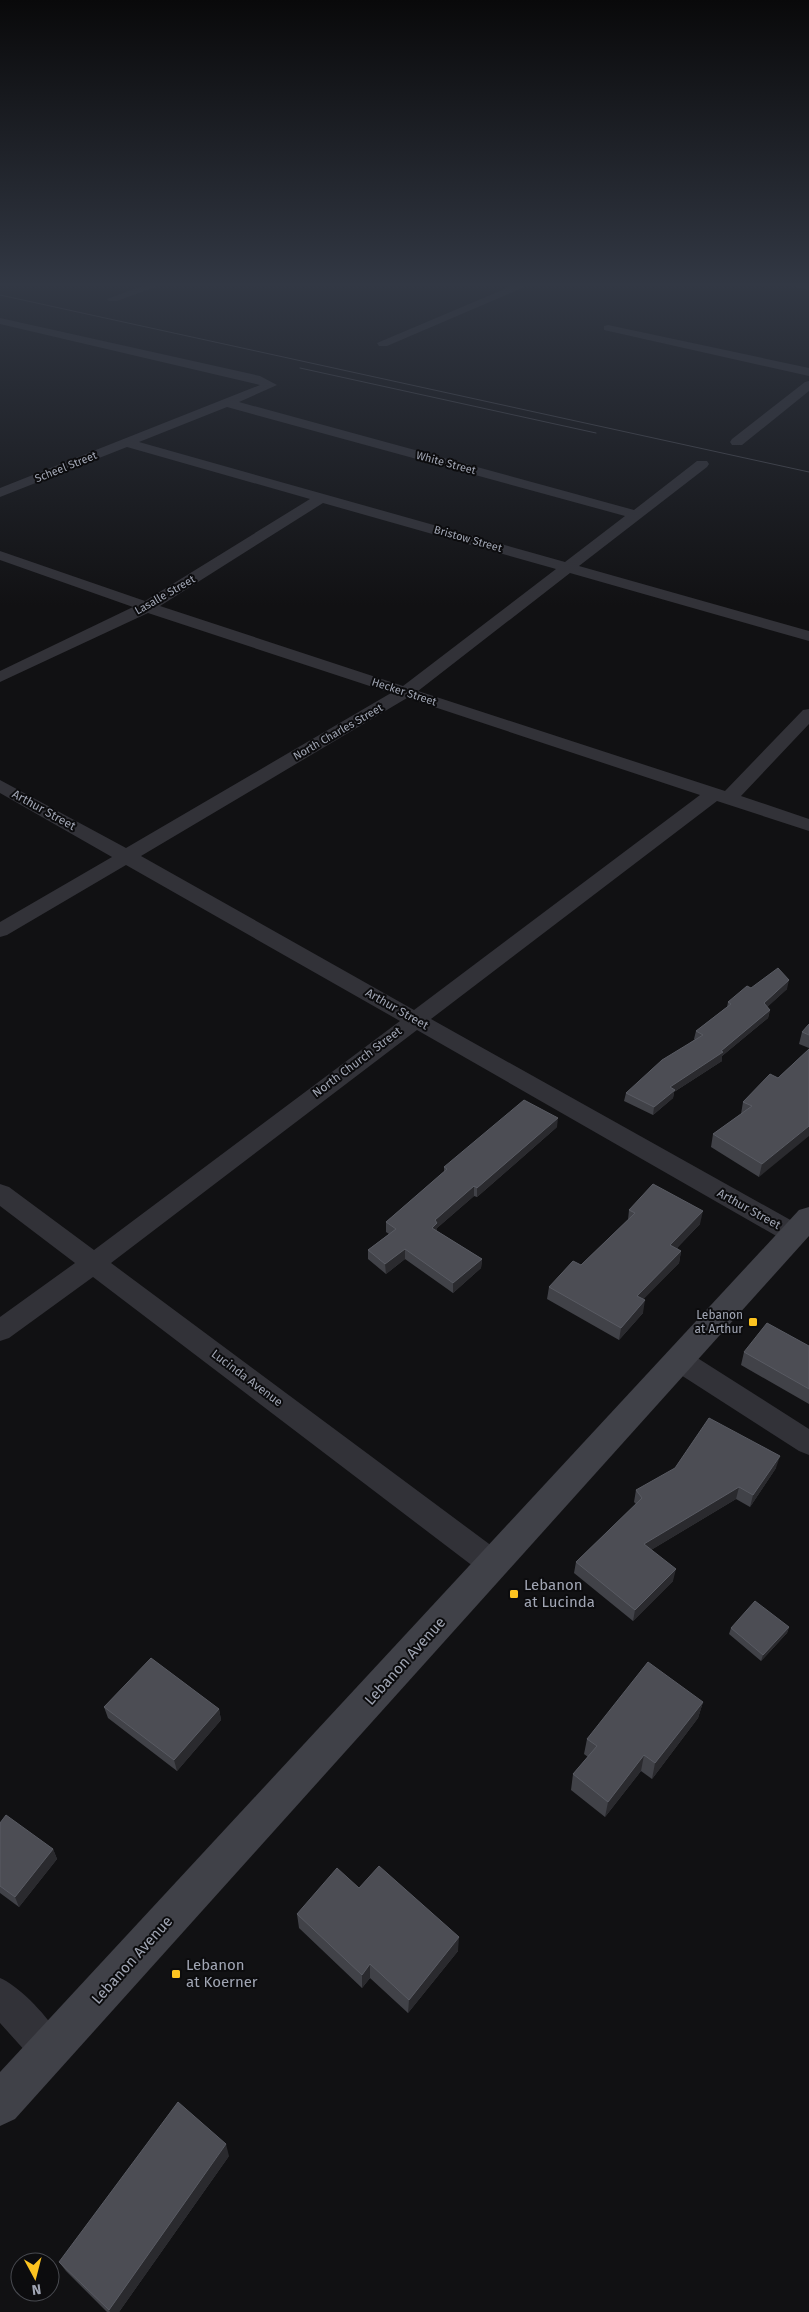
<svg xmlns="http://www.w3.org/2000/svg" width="809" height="2312" font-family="'Fira Sans',sans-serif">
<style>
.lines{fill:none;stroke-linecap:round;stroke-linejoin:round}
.street{fill:#323238;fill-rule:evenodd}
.secondary{fill:#404148;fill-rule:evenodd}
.tram{stroke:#47484f;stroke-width:1}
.wall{fill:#414248}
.shaded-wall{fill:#2a2a2e}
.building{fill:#4c4d54;stroke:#595b63}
.poi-dot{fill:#fcc320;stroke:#0c0c0e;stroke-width:2}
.labels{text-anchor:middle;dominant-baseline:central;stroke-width:4;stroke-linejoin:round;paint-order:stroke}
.far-street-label{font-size:11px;fill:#a1a6b4;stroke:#0c0c0e}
.street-label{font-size:12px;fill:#a1a6b4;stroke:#0c0c0e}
.poi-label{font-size:12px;fill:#a1a6b4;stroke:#0c0c0e;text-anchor:end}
.near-poi-label{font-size:15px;fill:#a1a6b4;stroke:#0c0c0e;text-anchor:start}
.near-street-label{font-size:15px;fill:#a1a6b4;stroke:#0c0c0e}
</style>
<rect width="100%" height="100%" fill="#111113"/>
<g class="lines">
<path class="street" d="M153,282H169L117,301H109L107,299Z
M521,282H536L387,346H379L377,343Z
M782,282L809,284V290L783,284Z
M0,318L260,376L277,385L239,402L634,510L697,461H707L709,464L707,467L579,566L809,631V641L570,573L418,691L725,791L803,710L809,709V724L741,796L809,819V831L717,801L431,1019L803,1227L806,1234L803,1241L794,1243L785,1241L417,1030L111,1263L504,1555L508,1564L504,1573L493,1577L482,1573L93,1277L9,1338L0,1341V1317L75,1263L0,1206V1184L9,1187L94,1250L400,1021L126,865L7,935L0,937V922L112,857L0,793V780L126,848L391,693L148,613L0,682V671L133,607L0,560V551L145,601L310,499L127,447L0,497V488L260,385L0,324ZM227,407L625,516L565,562L139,442ZM323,503L556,569L403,686L160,606ZM407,698L700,795L414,1010L141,856Z
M608,325L809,368V376L604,330V326Z
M809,381V391L742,445H732L730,442L732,439L805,382Z
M679,1349L688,1352L809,1429V1455L799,1451L670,1368L666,1360L670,1352Z
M0,1978C22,1987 58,2027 67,2050L62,2063L49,2068L36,2063L0,2023Z"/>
<path class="secondary" d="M809,1207V1236L15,2119L0,2126V2072L799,1210Z"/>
<path class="tram" d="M0,295L809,472
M300,368L596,433"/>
</g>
<path class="wall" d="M751,988L787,989L767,1007L770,1010L768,1018L722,1056V1061L674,1092L673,1098L653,1115L624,1101L626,1093L695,1039H694L696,1031L727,1007L728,1002Z
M809,1024V1048L799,1044L802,1032Z
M809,1049L759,1177L711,1147L713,1134L741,1114L743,1102L778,1078Z
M557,1127L477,1197L474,1196L437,1228V1231L482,1259L481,1268L453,1293L405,1259L386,1274L368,1259V1250L389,1234L386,1232V1222L444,1172V1167Z
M629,1210L700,1224L677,1248L681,1251L679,1263L643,1299V1313L619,1340L547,1299L549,1287L581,1265L628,1220Z
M809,1346V1404L741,1365L744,1352Z
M776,1468L750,1507L736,1499L651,1550L673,1581L633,1621L574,1573L576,1562L636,1504L634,1502L636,1490Z
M789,1627L787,1633L761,1661L729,1634L731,1628Z
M703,1702L698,1718L652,1779L641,1771L605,1817L571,1790L573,1774L588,1757L584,1754L587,1739Z
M104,1707L219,1709L221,1720L177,1771L108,1718Z
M0,1823L53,1849L57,1859L19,1907L0,1893Z
M359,1888L458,1951L408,2013L370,1978L362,1988L299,1928L297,1914Z
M229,2156L119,2312H107L66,2271L59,2262Z"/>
<path class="shaded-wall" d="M789,980L787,989L763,1011L764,1003Z
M770,1010L768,1018L722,1056V1061L674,1092L673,1098L653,1115L654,1107L670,1087L721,1051Z
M558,1118L557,1127L477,1197V1188Z
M809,1126V1136L759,1177L762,1164Z
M474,1186V1196L437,1228V1233L432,1228L435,1220Z
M703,1211L700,1224L668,1257L670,1245Z
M405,1249V1259L386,1274L385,1264Z
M681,1251L679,1263L635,1308L637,1296Z
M482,1259L481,1268L453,1293V1283Z
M645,1300L643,1313L619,1340L621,1328Z
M780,1456L776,1468L750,1507L753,1495Z
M739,1487L736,1499L641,1556L644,1544Z
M676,1569L673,1581L633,1621L635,1610Z
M789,1627L787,1633L761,1661L763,1655Z
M703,1702L698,1718L652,1779L655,1763Z
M219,1709L221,1720L177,1771L174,1760Z
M644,1755L641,1771L605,1817L608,1802Z
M53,1849L57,1859L19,1907L15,1897Z
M459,1937L458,1951L408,2013L409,2000Z
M370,1964V1978L362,1988V1975Z
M226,2144L229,2156L119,2312H110L109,2310Z"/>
<path class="building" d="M778,968L789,980L764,1003L770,1010L721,1051L723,1052L670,1087L675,1090L654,1107L626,1093L662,1060L703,1035L696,1031L731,1004L728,1002L747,986L751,988Z
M809,1024V1035L802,1032Z
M809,1049V1126L762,1164L713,1134L752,1106L743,1102L770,1074L778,1078Z
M524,1100L558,1118L477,1188L474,1186L435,1220L437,1223L432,1228L482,1259L453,1283L405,1249L385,1264L368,1250L396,1229L386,1222L447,1169L444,1167Z
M653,1184L703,1211L670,1245L681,1251L637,1296L645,1300L621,1328L549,1287L573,1261L581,1265L635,1213L629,1210Z
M767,1323L809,1346V1389L744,1352Z
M709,1418L780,1456L753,1495L739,1487L644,1544L676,1569L635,1610L576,1562L642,1498L636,1490L675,1468Z
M755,1601L789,1627L763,1655L731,1628Z
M151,1658L219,1709L174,1760L104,1707Z
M648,1662L703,1702L655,1763L644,1755L608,1802L573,1774L597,1746L587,1739Z
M6,1815L53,1849L15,1897L0,1886V1823Z
M379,1866L459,1937L409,2000L370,1964L362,1975L297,1914L337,1868L359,1888Z
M178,2102L226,2144L109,2310L59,2262Z"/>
<linearGradient id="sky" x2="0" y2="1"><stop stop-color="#09090a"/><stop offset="0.47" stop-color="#323844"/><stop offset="1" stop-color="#323844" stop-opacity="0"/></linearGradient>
<rect width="809" height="606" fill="url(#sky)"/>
<g class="poi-dot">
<rect x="748" y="1317" width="10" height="10" rx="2.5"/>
<rect x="509" y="1589" width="10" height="10" rx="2.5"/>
<rect x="171" y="1969" width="10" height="10" rx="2.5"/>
</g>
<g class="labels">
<g class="far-street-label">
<text transform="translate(446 463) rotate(15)">White Street</text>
<text transform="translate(66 467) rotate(-22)">Scheel Street</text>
<text transform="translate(468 539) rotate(16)">Bristow Street</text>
<text transform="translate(165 595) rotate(-30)">Lasalle Street</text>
<text transform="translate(404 692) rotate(18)">Hecker Street</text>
<text transform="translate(338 732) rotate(-30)">North Charles Street</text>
</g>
<g class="street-label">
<text transform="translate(44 810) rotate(29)">Arthur Street</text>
<text transform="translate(397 1009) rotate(30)">Arthur Street</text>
<text transform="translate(357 1062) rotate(-37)">North Church Street</text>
<text transform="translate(749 1209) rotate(29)">Arthur Street</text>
<text transform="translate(247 1378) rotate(37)">Lucinda Avenue</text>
</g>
<g class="poi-label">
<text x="743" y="1315">Lebanon<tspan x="743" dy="14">at Arthur</tspan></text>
</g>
<g class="near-poi-label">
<text x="524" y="1585">Lebanon<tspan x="524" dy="17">at Lucinda</tspan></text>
<text x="186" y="1965">Lebanon<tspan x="186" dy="17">at Koerner</tspan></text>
</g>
<g class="near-street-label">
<text transform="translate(405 1661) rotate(-48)">Lebanon Avenue</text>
<text transform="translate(132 1960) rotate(-48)">Lebanon Avenue</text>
</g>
</g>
<g transform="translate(35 2277) rotate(173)"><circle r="24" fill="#0c0c0e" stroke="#484a50"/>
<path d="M0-4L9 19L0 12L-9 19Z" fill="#fcc320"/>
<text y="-8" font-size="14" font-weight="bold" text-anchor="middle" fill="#a1a6b4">N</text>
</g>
</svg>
